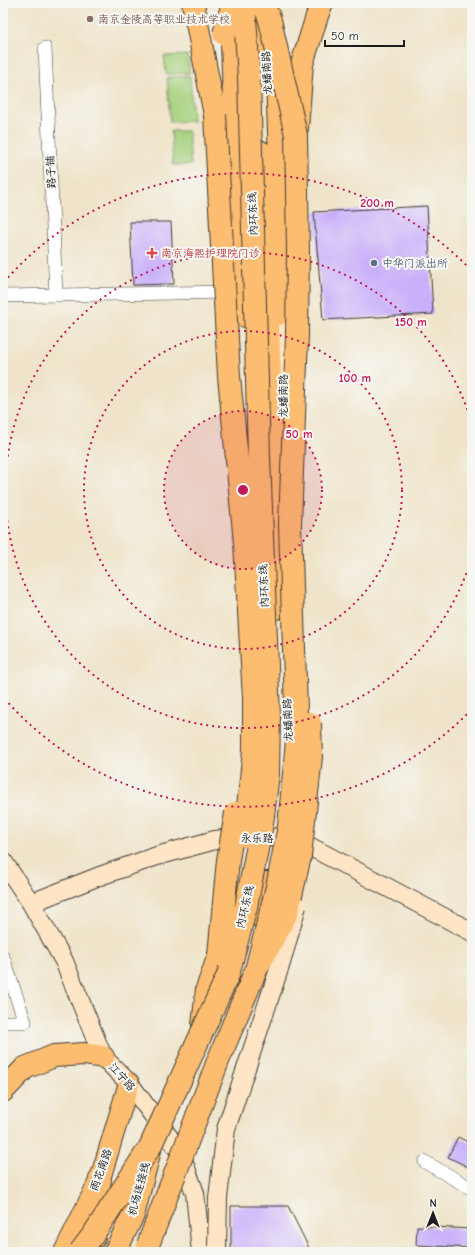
<svg xmlns="http://www.w3.org/2000/svg" width="475" height="1255" font-family="'Comic Neue','LXGW WenKai TC',sans-serif">
<style>
.green{fill:#a5d07d;stroke:#60764c}
.building{fill:#c9b0fa}
.lines{fill:none;stroke-linecap:round;stroke-linejoin:round}
.street-casing{stroke:#3c3a36;stroke-width:14}
.secondary-casing{stroke:#3c3a36;stroke-width:20}
.primary-casing{stroke:#3c3a36;stroke-width:22}
.highway-casing{stroke:#3c3a36;stroke-width:24}
.street{stroke:#fff;stroke-width:13}
.secondary{stroke:#fee5c5;stroke-width:18}
.primary{stroke:#fcbd6f;stroke-width:20}
.highway{stroke:#fcbd6f;stroke-width:22}
.secondary-bridge-casing{stroke:#3c3a36;stroke-width:20;stroke-linecap:butt}
.highway-bridge-casing{stroke:#3c3a36;stroke-width:24;stroke-linecap:butt}
.secondary-bridge{stroke:#fee5c5;stroke-width:18}
.highway-bridge{stroke:#fcbd6f;stroke-width:22}
.ring{fill:none;stroke:#c2185b;stroke-width:2;stroke-dasharray:2 4}
.education-dot{fill:#8d6e63;stroke:#f6f6f2;stroke-width:1.5}
.health-dot{fill:#e0444e;stroke:#f6f6f2;stroke-width:1.5}
.service-dot{fill:#5c6f8a;stroke:#f6f6f2;stroke-width:1.5}
.labels{text-anchor:middle;dominant-baseline:central;stroke-width:4;stroke-linejoin:round;paint-order:stroke}
.education-label{font-size:11px;fill:#785e54;stroke:#f6f6f2;text-anchor:start}
.street-label{font-size:11px;fill:#1c1c1c;stroke:#f6f6f2}
.health-label{font-size:11px;fill:#be3a42;stroke:#f6f6f2;text-anchor:start}
.service-label{font-size:11px;fill:#4e5e75;stroke:#f6f6f2;text-anchor:start}
.centre{fill:#c2185b;stroke:#f6f6f2;stroke-width:2}
.ring-label{font-size:12px;text-anchor:middle;font-weight:bold;fill:#c2185b;stroke:#f6f6f2;stroke-width:4;stroke-linejoin:round;paint-order:stroke}
</style>
<rect width="100%" height="100%" fill="#f6f6f2"/>
<filter id="ink" filterUnits="userSpaceOnUse"><feTurbulence type="fractalNoise" baseFrequency=".025" numOctaves="2"/><feDisplacementMap in="SourceGraphic" scale="8" xChannelSelector="R" yChannelSelector="G"/><feConvolveMatrix kernelMatrix="1 2 1 2 8 2 1 2 1" color-interpolation-filters="sRGB"/></filter>
<filter id="wash" filterUnits="userSpaceOnUse"><feTurbulence type="fractalNoise" baseFrequency=".012" numOctaves="4" result="noise"/><feDisplacementMap in="SourceGraphic" scale="16" xChannelSelector="R" yChannelSelector="G"/><feGaussianBlur stdDeviation="0.9" result="paint"/><feColorMatrix in="noise" values="0 0 0 0 0 0 0 0 0 0 0 0 0 0 0 0 0 1.4 0 .05"/><feComposite in="paint" operator="in"/></filter>
<g filter="url(#wash)">
<rect width="100%" height="100%" fill="#efe4c9"/>
<path class="green" d="M188,55L190,73L166,74L164,56Z
M190,76L193,121L170,122L167,77Z
M171,131H188L191,165H173Z"/>
<g id="blocks">
<path class="building" d="M427,206L433,314L323,320L314,212Z
M130,222H171L174,284L133,285Z
M458,1137L472,1144V1169L448,1157Z
M231,1206H288L311,1252H231Z
M417,1226L472,1229V1248L416,1245Z"/>
</g>
</g>
<g filter="url(#ink)">
<use href="#blocks" fill-opacity="0" stroke="#3c3a36" stroke-width="1"/>
<g class="lines">
<defs>
<path id="street" d="M45,48L56,295
M3,296L231,292
M3,957L25,1022H3
M425,1162L472,1189"/>
<path id="secondary" d="M277,300L278,317L284,359L283,438
M3,861L31,903L64,961L103,1057L129,1083L180,1152L195,1193L201,1252
M31,903L97,877L157,856L215,840L253,836L280,838L311,847L472,932"/>
<path id="primary" d="M64,1252L100,1179L129,1083"/>
<path id="highway" d="M193,3L215,115
M257,3L259,81
M231,12L239,252V292L245,316
M277,77L284,269L278,314
M297,128L302,64L318,13L322,3
M261,152L271,406L276,608
M262,918L266,883
M203,1026L207,989L219,955
M3,1091L25,1068L54,1056L84,1054L103,1057
M94,1238L100,1179
M115,1252L133,1215L150,1150"/>
</defs>
<use href="#street" class="street-casing"/>
<use href="#secondary" class="secondary-casing"/>
<use href="#primary" class="primary-casing"/>
<use href="#highway" class="highway-casing"/>
<use href="#street" class="street"/>
<use href="#secondary" class="secondary"/>
<use href="#primary" class="primary"/>
<use href="#highway" class="highway"/>
<defs>
<path id="secondary-bridge" d="M217,1252L218,1198L226,1129L281,963L297,906"/>
<path id="highway-bridge" d="M224,34L233,3
M215,115L229,376L245,543L254,698V750L245,836
M219,955L228,860L236,813
M256,970L277,887L289,826L297,741L290,525L297,336L298,250L296,135L270,20L263,3
M148,1245L218,1061L256,970L287,913L300,856L311,757L310,723
M80,1252L93,1235L150,1147L228,975L246,907L262,824L268,774L269,717L259,457L249,77L244,3"/>
</defs>
<use href="#secondary-bridge" class="secondary-bridge-casing"/>
<use href="#highway-bridge" class="highway-bridge-casing"/>
<use href="#secondary-bridge" class="secondary-bridge"/>
<use href="#highway-bridge" class="highway-bridge"/>
</g>
</g>
<circle cx="243" cy="490" r="79" fill="#c2185b" fill-opacity=".12"/>
<g class="ring">
<circle cx="243" cy="490" r="79"/>
<circle cx="243" cy="490" r="159"/>
<path d="M472 556A238 238 0 1 1 472 424"/>
<path d="M471 710A317 317 0 0 1 4 698M4 282A317 317 0 0 1 471 270"/>
</g>
<circle class="education-dot" cx="90" cy="19" r="4"/>
<path class="health-dot" d="M150 247h4v4h4v4h-4v4h-4v-4h-4v-4h4z"/>
<circle class="service-dot" cx="374" cy="263" r="4"/>
<g class="labels">
<g class="education-label">
<text x="98" y="19">南京金陵高等职业技术学校</text>
</g>
<g class="street-label">
<text transform="translate(267 73) rotate(-93)">龙蟠南路</text>
<text transform="translate(51 172) rotate(-93)">路子铺</text>
<text transform="translate(253 214) rotate(-92)">内环东线</text>
<text transform="translate(283 396) rotate(-90)">龙蟠南路</text>
<text transform="translate(264 586) rotate(-92)">内环东线</text>
<text transform="translate(288 720) rotate(-92)">龙蟠南路</text>
<text x="257" y="838">永乐路</text>
<text transform="translate(245 907) rotate(-77)">内环东线</text>
<text transform="translate(122 1077) rotate(48)">江宁路</text>
<text transform="translate(101 1170) rotate(-70)">雨花南路</text>
<text transform="translate(139 1189) rotate(-75)">机场连接线</text>
</g>
<g class="health-label">
<text x="161" y="253">南京海熙护理院门诊</text>
</g>
<g class="service-label">
<text x="382" y="263">中华门派出所</text>
</g>
</g>
<circle cx="243" cy="490" r="6" class="centre"/>
<g class="ring-label">
<text x="377" y="207">200 m</text>
<text x="411" y="326">150 m</text>
<text x="355" y="382">100 m</text>
<text x="299" y="438">50 m</text>
</g>
<rect width="475" height="1255" fill="none" stroke="#f6f6f2" stroke-width="16"/>
<g transform="translate(433 1213)" stroke="#f6f6f2" stroke-width="3" paint-order="stroke">
<path d="M0-3L7 15L0 10L-7 15Z" fill="#1c1c1c"/>
<text y="-6" font-size="11" font-weight="bold" text-anchor="middle" fill="#1c1c1c">N</text>
</g>
<path d="M325 40v6h79v-6" fill="none" stroke="#1c1c1c" stroke-width="2"/>
<text x="331" y="40" font-size="12" fill="#1c1c1c" stroke="#f6f6f2" stroke-width="3" paint-order="stroke">50 m</text>
</svg>
